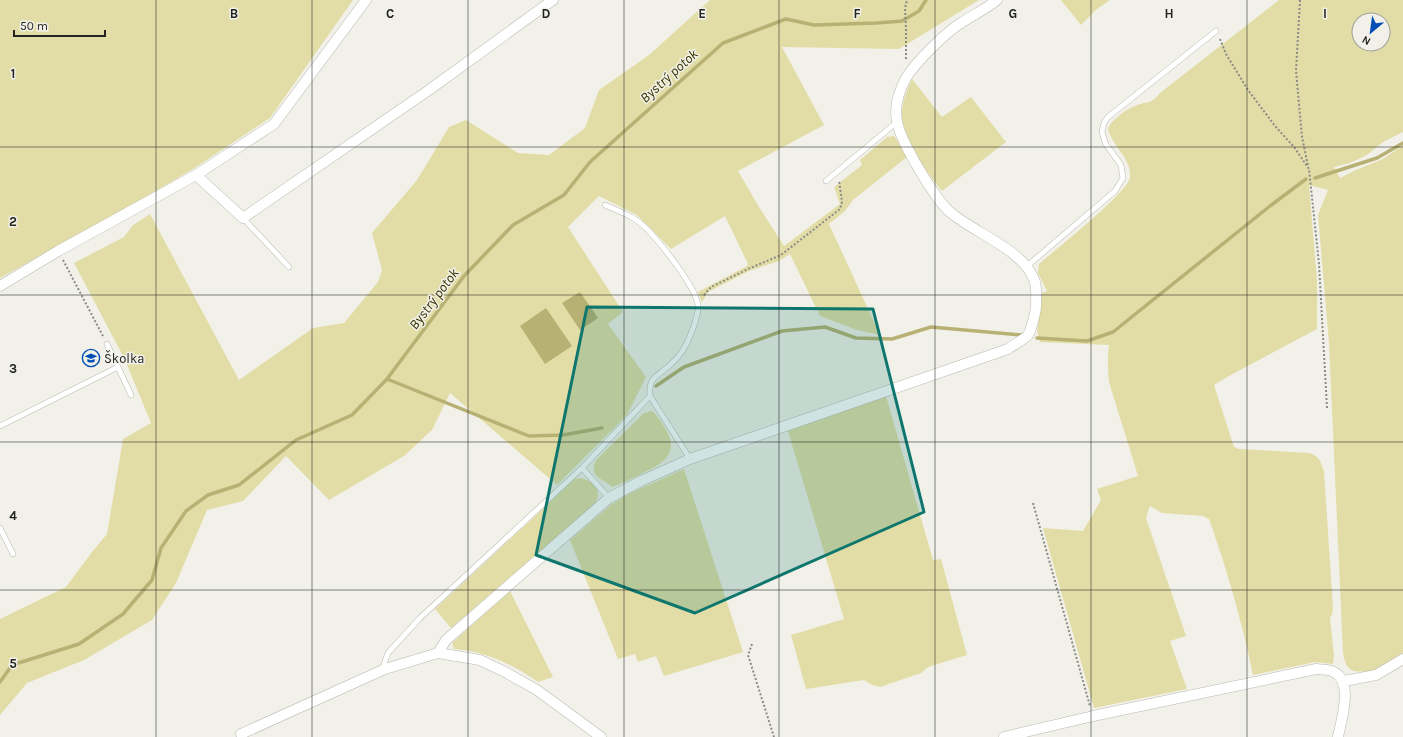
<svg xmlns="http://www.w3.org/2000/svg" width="1403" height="737" font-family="Karla,sans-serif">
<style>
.green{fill:#e2dda6;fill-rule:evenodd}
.water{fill:#b7b174}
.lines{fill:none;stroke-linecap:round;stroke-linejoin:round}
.stream{stroke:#b7b174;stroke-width:3.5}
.lane-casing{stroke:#b8b8b0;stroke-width:6}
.street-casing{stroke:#b8b8b0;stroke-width:11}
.path{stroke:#8b8b85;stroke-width:2;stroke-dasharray:2 2;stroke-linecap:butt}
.lane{stroke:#fff;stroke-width:5}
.street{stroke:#fff;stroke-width:10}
.marked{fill:#0f766e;fill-opacity:0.2;stroke:#0f766e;stroke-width:3;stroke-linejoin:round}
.grid{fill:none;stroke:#232320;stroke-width:1;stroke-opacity:0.55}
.labels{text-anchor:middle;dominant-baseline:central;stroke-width:3;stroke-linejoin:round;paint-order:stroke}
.poi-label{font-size:13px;fill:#232320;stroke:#f2f1e9;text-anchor:start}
.water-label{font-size:14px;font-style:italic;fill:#383300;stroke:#f2f1e9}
.grid-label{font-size:13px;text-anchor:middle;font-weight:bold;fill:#232320;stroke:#f2f1e9;stroke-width:3;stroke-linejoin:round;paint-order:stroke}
</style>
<rect width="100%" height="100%" fill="#f2f1e9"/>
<path class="green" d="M0,0H353L270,118L193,169L142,199L0,278Z
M710,0H979L899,49L782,47L824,125L738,171L759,207L784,246L840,204L834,187L862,165L860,160L887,137L894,136L897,140L907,157L853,200L845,211L829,224L880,335L857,330L820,316L790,254L779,261L749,271L708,292L702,302L698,292L747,266L748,264L725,216L671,249L637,215L599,196L568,227L623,312L608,324L646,377L627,415L557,485L450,393L432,430L404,456L329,500L286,456L243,501L207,510L176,583L152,620L84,660L27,683L0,715V619L66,587L92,552L107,534L123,439L151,423L125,360L74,263L124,237L133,225L150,214L239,380L313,328L344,323L378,282L382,270L372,233L417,180L449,127L466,120L518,153L549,155L585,128L599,90L649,55Z
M1061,0H1110L1097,9L1081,25Z
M1279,0H1403V132L1383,142L1367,155L1350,163L1334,167L1340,178L1356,170L1383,159L1403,145V653C1399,656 1395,660 1391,663C1383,669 1356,676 1349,668C1345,664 1344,658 1343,653L1329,343L1318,215L1328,190L1309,185L1317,281V329L1229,376L1214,385L1234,447L1239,449L1310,453L1316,456L1320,461L1324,471L1333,608L1332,615L1330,617L1334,656L1333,664L1315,662L1253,675C1245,635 1234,596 1222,557C1217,544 1214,532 1209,519L1203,516L1162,513L1150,506L1146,518L1186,636L1170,641L1187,689L1094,708L1043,528L1083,531L1101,500L1097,489L1138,476L1109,382C1108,370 1107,357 1109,345L1040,342L1037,331L1042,293L1047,291L1038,273L1039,264C1054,251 1129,192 1130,177C1132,158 1111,146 1108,128C1113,119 1125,110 1135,106C1148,100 1149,106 1160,93ZM1359,20H1383V44H1359Z
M912,79L942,117L971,97L1006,142L942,191C928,174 903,140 902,118C901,104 906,92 912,79Z
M886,396L933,560L941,559L967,655L928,667L921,673L880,687L872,685L864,680L806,689L791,635L844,619L788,431Z
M652,411C658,416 662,423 666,430C680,454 662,464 643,473C633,478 623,483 612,487C602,477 588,478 596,460L644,413Z
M684,469L743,652L664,676L656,656L638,662L635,654L618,659L570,540L612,504L630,493Z
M580,478C595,481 604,493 593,506L451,628L435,609L575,479Z
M510,591L553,677L538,682C512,664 485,651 454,649L452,643Z"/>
<path class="water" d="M580,292L598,318L580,330L562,303Z
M546,308L572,346L545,364L520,326Z"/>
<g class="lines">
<path class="stream" d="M1315,178L1377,158L1403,143
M1037,338L1087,341L1113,332L1270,206L1306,179
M387,379L529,436L563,435L602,428
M656,386L684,367L782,331L825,327L856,338L892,339L931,327L1022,335
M0,682L12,665L79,644L123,614L152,580L161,548L186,511L208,495L239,485L296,440L352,415L387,379L464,276L513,225L564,195L590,162L723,43L786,19L814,25L877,23L902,21L919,11L926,0"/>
<defs>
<path id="lane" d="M826,181L897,122
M605,205C614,209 624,213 633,218C651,228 695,285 698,305C699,315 691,334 687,343C682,354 672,364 663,371C659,374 654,377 652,381C649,386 650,391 650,396L690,459
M243,218L289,267
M1026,267L1115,191L1123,178L1121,165L1105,143L1102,131L1104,123L1108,117L1216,31
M107,344L118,367
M0,426L118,367L131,395
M582,468L609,498
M0,528L13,554
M385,669L384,664L388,653L420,618L582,468L650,396"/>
<path id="street" d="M196,175L243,218L429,90L553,0
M0,286L58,251L196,175L274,124L366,0
M438,653L446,640L609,498L641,481L690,459L1008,349C1013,345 1025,339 1028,335C1031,331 1036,311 1036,306C1036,298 1037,290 1035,282C1025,250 974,233 950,212C935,199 900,141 897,121C894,107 899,91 906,78C915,63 946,32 961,23C973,15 986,9 997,0
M1344,681L1376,675L1403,659
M241,734L385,669L438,653L480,660L505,672L537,690L601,737
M1004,737L1093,716L1316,669C1321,670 1330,669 1334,672C1354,682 1341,721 1338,737"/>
</defs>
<use href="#lane" class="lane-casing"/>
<use href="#street" class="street-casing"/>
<path class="path" d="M1300,0L1296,71L1302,137L1308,166
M1220,39L1226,54L1248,90L1275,126L1294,147L1309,169L1319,264L1327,408
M906,59V30L905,8L907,0
M63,260L104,338
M704,295L711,287L748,269L781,255L840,209L842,202L839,180
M1033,503L1090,706
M752,644L748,655L774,737"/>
<use href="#lane" class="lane"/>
<use href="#street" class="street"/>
</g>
<path class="marked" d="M587,307L873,309L924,512L695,613L536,555Z"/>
<path class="grid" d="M156,0V737M312,0V737M468,0V737M624,0V737M779,0V737M935,0V737M1091,0V737M1247,0V737M0,147H1403M0,295H1403M0,442H1403M0,590H1403"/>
<defs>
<symbol id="school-ring" viewBox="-11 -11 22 22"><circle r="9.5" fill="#f2f1e9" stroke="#014eb7" stroke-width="1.5"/><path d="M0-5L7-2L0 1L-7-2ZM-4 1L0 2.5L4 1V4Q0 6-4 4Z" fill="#014eb7"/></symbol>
</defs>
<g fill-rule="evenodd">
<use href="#school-ring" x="81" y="348" width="20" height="20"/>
</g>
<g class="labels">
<g class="poi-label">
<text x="104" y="358">Školka</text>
</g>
<g class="water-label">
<text transform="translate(669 76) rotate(-42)">Bystrý potok</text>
<text transform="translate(434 299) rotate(-53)">Bystrý potok</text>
</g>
</g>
<g class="grid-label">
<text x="234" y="18">B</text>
<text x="390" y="18">C</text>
<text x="546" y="18">D</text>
<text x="702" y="18">E</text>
<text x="857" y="18">F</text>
<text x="1013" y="18">G</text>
<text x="1169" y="18">H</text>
<text x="1325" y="18">I</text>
<text x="13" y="78">1</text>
<text x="13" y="226">2</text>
<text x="13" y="373">3</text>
<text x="13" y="520">4</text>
<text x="13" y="668">5</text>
</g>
<g transform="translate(1371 32) rotate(209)"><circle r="19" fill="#f2f1e9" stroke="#9f9f99"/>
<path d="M0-3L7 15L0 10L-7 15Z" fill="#014eb7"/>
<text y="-6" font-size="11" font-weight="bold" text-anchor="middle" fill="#232320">N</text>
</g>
<path d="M14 30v6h91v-6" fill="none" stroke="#232320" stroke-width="2"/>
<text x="20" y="30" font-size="12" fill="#232320" stroke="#f2f1e9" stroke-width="3" paint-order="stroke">50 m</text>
</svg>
